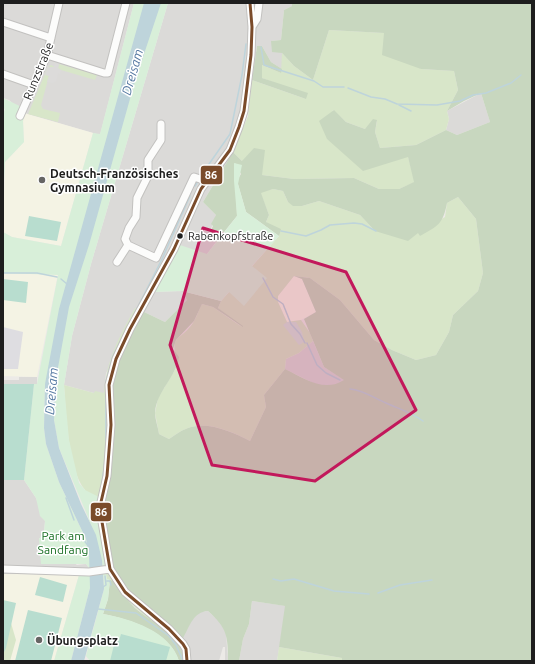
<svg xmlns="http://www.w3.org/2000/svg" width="535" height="664" font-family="Ubuntu,sans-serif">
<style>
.residential{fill:#dbdad8}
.education{fill:#f4f3e4}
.grass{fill:#d8e6c9}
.forest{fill:#c8d7bf}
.wetland{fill:#d6e1db}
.park{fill:#d8efd9}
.pitch{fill:#b8ddcf}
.parking{fill:#dcdbda}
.plaza{fill:#dedde1}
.water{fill:#bed4db}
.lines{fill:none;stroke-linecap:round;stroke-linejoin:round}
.stream{stroke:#bed4db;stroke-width:1.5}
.minor-casing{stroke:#c2c1bf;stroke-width:9}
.minor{stroke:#fcfcfb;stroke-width:7}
.bus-1-casing{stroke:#fff;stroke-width:6}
.bus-1{stroke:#7a4b2a;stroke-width:3}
.marked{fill:#c2185b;fill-opacity:0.2;stroke:#c2185b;stroke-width:3;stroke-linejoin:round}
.poi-dot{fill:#666564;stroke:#fff;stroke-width:1.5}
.bus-dot{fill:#1e1e1e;stroke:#fff;stroke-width:1.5}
.labels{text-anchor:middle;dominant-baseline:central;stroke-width:3;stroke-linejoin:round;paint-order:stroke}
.bus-label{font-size:11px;fill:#1e1e1e;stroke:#fff;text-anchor:start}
.street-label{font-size:12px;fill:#1e1e1e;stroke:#fff}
.poi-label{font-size:12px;font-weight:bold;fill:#1e1e1e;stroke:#fff;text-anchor:start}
.park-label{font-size:12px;fill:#196f23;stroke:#fff}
.water-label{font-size:13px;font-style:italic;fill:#5679a2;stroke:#fff}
.line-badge{stroke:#fff;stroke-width:1.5}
.badge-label{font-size:11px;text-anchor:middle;font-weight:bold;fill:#fff}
</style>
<rect width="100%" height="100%" fill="#eceae7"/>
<path class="residential" d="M3,3H134L100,135L24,113L9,100L3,98Z
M168,3H292V6L284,10L281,40L271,41L282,53V69L271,62L262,46H257L247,116L233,152L203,202L216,215L208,237L216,242L207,254L153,292L182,291L187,300L165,322L142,311L106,373L104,393H94L64,385L72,336L91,264Z
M481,93L490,122L457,135L446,130L449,119L447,111Z
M313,341L324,367L345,380L339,384L326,386L315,384L285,369L286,359L299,353Z
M19,377H37V385L3,384V380H19Z
M3,480H24L36,498L45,521L44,532L39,539L77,565L86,564L90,569V574H3Z
M252,601L286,606L277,661H239L243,639L249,624Z
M208,611L220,622L226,633L228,661H225V647H223L219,661H184L178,644L194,616L200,612Z"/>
<path class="education" d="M24,113L93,133L61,246L12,237L3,232L5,162L24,142L23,121Z
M3,273L58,274L37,377L3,376Z
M294,276L302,279L316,312L301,320L287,322L278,302V296Z
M3,574L79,575L54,661H3Z"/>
<path class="grass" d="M329,30L385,33L421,69L454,71L458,90L447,111L449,119L446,130L416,145L380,148L375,132L377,121L365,129L346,122L333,110L327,139L408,157L415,182L399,189H379L354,178L294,179L262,175L242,161L233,152L248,116L252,80L306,99L273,82L262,78V65L281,73L282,53L294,66L313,80Z
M59,64L97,75L95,80L61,70L58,68Z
M51,65L55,67H48L49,76L41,105L43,109L60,113L58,122L28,114L48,67Z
M273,189L283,191L288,202L302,206L319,201L360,215L375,231L418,233L445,217L447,203L458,197L476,219L483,273L478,291L453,315L449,332L436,355L416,360L392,350L374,340L340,300L310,278L294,276L278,296V302L287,322L301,320L310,333L313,341L299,353L286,359L285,369L264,395L266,407L250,441C233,432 211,422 191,427C183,429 175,435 169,439L159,434L155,413L158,398L178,365C168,332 181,343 194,321C197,316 199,309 202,304L213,307L242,327L218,308L221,301L279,236L266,222L269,215L260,192Z
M135,308L142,311L167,623L183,638L178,644C160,626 138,613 122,594C117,587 115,582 107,579L85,490C68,470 66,412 64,385L94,393L95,391L104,393C106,361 120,335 135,308Z
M11,623L16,640L10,661H3V651Z
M279,647L342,658V661H277Z"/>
<path class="forest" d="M292,3H532V661H342V658L279,647L285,606L252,601L249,624L243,639L239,661H228C228,636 227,628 208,611C193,612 190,626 183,638L137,599L116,575L111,563L104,513L112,451V386L117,362L142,311L165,322L187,300L182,291L221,301L218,308L243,326V327L213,307L202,304L194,321L176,340L173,349L179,357C176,377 157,391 155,412C155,419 158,427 159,434L169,439C175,435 183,429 191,427C210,422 233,432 250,441L266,407L264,395L285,369C304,378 324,393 344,380L324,367L304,319L316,312L302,279L294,276L310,278L340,300L374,340L392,350L416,360L436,355L449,332L453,315L478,291L483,273L476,219L458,197L447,203C443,224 438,226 420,236L418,233L408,241L375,231L360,215L319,201L302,206H293L288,202L283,191L273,189L261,193L269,215L266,222L281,229L279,236L246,212L238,184V179L241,174L235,163L237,216L216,242L208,237L213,226L211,224L216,215L203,202L233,152L242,161L254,148L265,150L262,175L294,179L354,178L379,189H399L414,182L408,157L363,171L327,139L319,121L334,110L346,122L365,129L373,119L377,120L375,132L380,148L416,145L446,130L457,135L490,122L481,93L464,101L447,111L458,90L454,71L421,69L382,55L384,33L329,30L313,80L294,66L282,53L272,52L271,41L281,40L284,10L292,6Z
M257,46H262L271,62L282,69L281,73L262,65V78L308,93L306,99L252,80Z
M110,580L113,581C120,590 127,600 135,608C152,623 182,635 184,661H179C170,632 130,619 103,614L108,599Z"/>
<path class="wetland" d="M287,322H296L302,332L304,342L299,345L283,325Z"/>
<path class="park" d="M134,3H168L91,264L72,336L64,385L69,440L79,483L85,490L99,497V517L107,579L110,580L108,599L103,614C131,619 170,631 179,661H90L86,656L104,589L102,560L88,517L59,448L54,420L56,385L45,384L44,428L46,444L59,482L86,539L89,552L90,569L86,564H41L39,539L44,532L45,521L40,516L36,498L24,480L34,384H37L58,275L3,273V232L12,237L61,246L93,133L100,134Z
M3,98L26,109L23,121L24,142L5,162L3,199V115L5,109L3,108Z
M234,163L242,165L238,184L246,212L279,236L252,266L267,278L244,306L229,292L221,301L182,291L153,292L180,245L207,254L237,216L234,181Z
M90,574V588L71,661H54L79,575Z"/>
<path class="pitch" d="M29,216L61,222L57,241L25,236Z
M3,279L28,282L26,303L3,300Z
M3,384H34L24,480H3Z
M40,577L67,585L63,602L35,595Z
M3,600L16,603L6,648L3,654Z
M28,610L62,618L51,661H15Z
M121,634L170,647L166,661H110L115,641H119Z"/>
<path class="parking" d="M55,63L59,64L58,68L61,70L60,74L58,73L56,81L53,83L47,82L49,76L45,75L48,67H54Z"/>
<path class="plaza" d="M3,327L23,332L18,369H3Z"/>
<path class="water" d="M144,3H161L135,81L89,245L69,307L57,373L54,420L59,448L81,504L96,535L102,560L104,589L84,661H71L90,588L89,552L86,539L59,482L46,444L44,428L45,384L59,309Z"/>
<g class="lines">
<path class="stream" d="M261,47L264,65L314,81L323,87H344
M348,88L371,97L385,99L397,104L437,105L460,101L473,95L486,93L511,83L521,75
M399,105L411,111
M200,177L230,134L242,75L246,44
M195,186L198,181
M281,231L306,236L321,230L330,225L354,223L362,224L376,231
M3,273H37L57,277
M263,278L273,297L283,304L291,324L300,334L305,343
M61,279L67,284
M307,343L317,365L326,373L340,380
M106,382L113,356L162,259L190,196
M106,387V440
M350,389C363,390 374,398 386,403C399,409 411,412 423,421
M102,483L105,461
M66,498L74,520
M80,535L89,547
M273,579L281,581L294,579L334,591L369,594
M107,581H110L111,585
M103,587L106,585L105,576
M378,593L400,585L432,580
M98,609L136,613L169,636L176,645L183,661"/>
<defs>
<path id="minor" d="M3,22L51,38
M252,27L257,19L259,3
M47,55L104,73H108L126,3
M3,74L34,85
M20,116L47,55L59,3
M161,124V140L148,160V176L137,198L136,217L129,228L125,239L128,245L156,258L194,177L206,181
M117,262L128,245
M3,569L89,572L110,569
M187,661L186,649L183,644L169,629L125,592L110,569L101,516V502L107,476L111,425L109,385L116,359L130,329L174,249L201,189L230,150L239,127L244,111L251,55L252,27L250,3"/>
</defs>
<use href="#minor" class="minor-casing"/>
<use href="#minor" class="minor"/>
<defs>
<path id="bus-1" d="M187,661L186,649L183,644L169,629L125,592L110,569L101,516V502L107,476L111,425L109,385L116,359L130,329L174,249L201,189L230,150L239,127L244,111L251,55L252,27L250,3"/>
</defs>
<use href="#bus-1" class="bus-1-casing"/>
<use href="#bus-1" class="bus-1"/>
</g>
<path class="marked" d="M203,228L346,272L416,410L315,481L212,465L170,345Z"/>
<g class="poi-dot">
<circle cx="42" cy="180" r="4"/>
<circle cx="39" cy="640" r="4"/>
</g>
<circle class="bus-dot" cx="180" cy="236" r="3.5"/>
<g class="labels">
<g class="bus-label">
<text x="188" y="236">Rabenkopfstraße</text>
</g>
<g class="street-label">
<text transform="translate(38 71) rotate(-68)">Runzstraße</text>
</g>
<g class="poi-label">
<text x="50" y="173">Deutsch-Französisches<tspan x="50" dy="14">Gymnasium</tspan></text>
<text x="47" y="640">Übungsplatz</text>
</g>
<g class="park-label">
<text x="63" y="535">Park am<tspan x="63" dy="14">Sandfang</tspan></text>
</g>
<g class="water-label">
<text transform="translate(132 72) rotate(-74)">Dreisam</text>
<text transform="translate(51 391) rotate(-85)">Dreisam</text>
</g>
</g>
<g class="line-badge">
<rect x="200" y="165" width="23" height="20" rx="4" fill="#7a4b2a"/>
<rect x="90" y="502" width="22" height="20" rx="4" fill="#7a4b2a"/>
</g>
<g class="badge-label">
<text x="211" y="179">86</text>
<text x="101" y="516">86</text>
</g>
<rect width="535" height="664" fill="none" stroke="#1e1e1e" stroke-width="8"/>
</svg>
